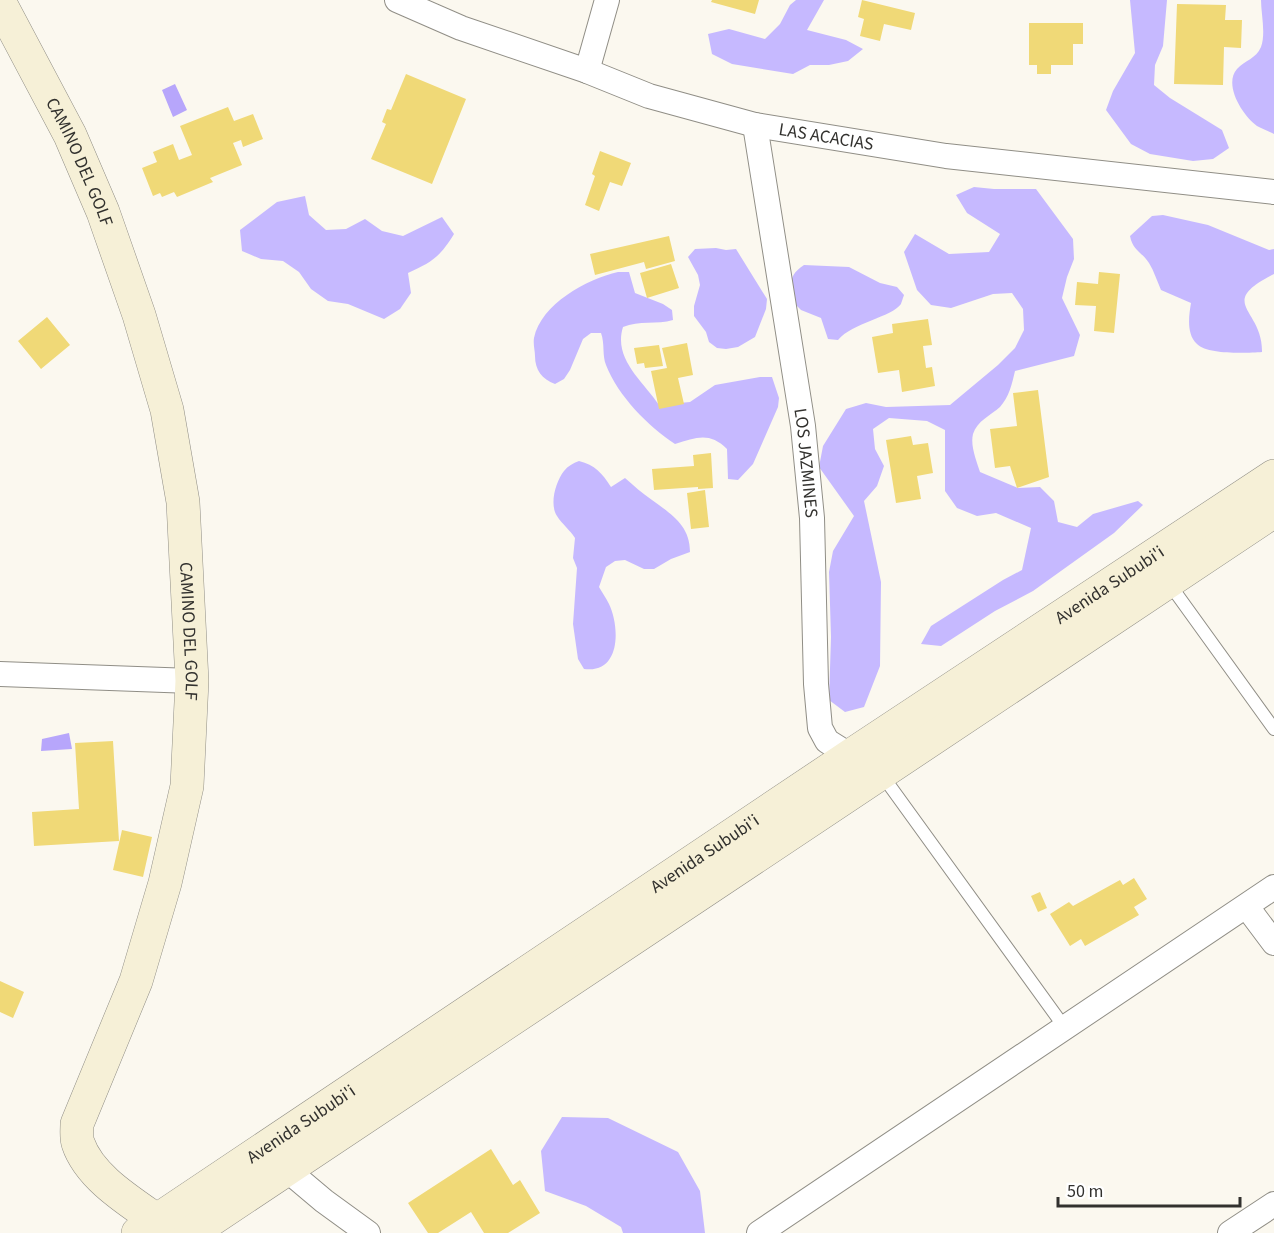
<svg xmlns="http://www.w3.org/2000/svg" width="1274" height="1233" font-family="'Source Sans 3',sans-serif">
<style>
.forest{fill:#c6b9ff}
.water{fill:#b7a6fb}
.building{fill:#f0d977}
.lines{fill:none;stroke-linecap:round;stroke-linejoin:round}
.lane-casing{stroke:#908e86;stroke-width:14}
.street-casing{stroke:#908e86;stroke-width:26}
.secondary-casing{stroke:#908e86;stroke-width:34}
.lane{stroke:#fff;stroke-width:12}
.street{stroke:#fff;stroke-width:24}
.secondary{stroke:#f6f0d7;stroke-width:33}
.labels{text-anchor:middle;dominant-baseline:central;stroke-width:4.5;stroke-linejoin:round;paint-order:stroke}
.street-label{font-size:18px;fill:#32312e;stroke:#fff}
</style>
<rect width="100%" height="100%" fill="#fbf8ef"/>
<path class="forest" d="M796,0H824L807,30L846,40L863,49L848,61L829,65H810L793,74L732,64L712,54L708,34L729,29L765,39L780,24L790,5Z
M1130,0H1167L1163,46L1155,65L1154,85L1170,98L1222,130L1229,148L1213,159L1193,161L1150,154L1131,144L1106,110L1113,91L1135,53Z
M1261,0H1274V134C1269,131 1262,129 1257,126C1243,116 1223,85 1237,69C1245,60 1256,59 1261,47C1266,33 1261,14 1261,0Z
M974,187L994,189H1036L1073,239L1074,259L1067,277L1062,298L1080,335L1074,356L1015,371C1012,384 1009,397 1000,407C991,415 977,421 973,434C970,446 977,462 980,472L1018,488L1040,487L1054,501L1058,522L1077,527L1093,514L1138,501L1143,505L1114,533L1033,591L995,611L941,646L921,644L931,626L1003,580L1022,570L1031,528L996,513L977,516L957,508L945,491V430L927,421L889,418L873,429L875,449L884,466L877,486L864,501L881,582L880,666L864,707L845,712L829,700L831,637L829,572L833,551L854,516L819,467L823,446L846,409L866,403L886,407L950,405L998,365L1015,348L1024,330L1023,309L1012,293L993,294L951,308L931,305L917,290L904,252L915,234L949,254L989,252L1000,234L967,213L956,195Z
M305,196L309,215L326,230L346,229L365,219L382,231L403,236L442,217L454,234C440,257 432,262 408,273L411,293L400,309L384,319L348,304L328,301L311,289L299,272L283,261L261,259L242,251L240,230L277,202Z
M1163,215L1208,225L1269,250L1274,249V274C1215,304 1263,308 1262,352C1247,353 1208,355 1197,344C1186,334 1189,315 1191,303L1161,290C1157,281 1154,271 1149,263C1141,251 1133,251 1130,236L1152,216Z
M716,248L726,250L736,249L767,299L766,309L755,337L738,347L726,349L717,348L709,342L706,332L694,316V306L700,285L698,275L688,257L695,249Z
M804,265L849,267L880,283L897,287L904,295C904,295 901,304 901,304C892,317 852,323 838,340L828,339L821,318L801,310L793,302C791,285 787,276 804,265Z
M618,272H629L635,293L663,304L672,310L673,320C657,325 639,320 623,327C613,359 643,381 659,405L690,402L715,385L760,377H772L779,398L778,407L753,464L738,480L728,479L727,449C710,432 697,437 675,444C648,426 618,396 606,365C602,355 605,344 601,333H591L583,339L570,370L564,379L555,384C542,379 535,370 535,356C535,351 533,344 534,338C541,304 587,279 618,272Z
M579,461C595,465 602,473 611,487L625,478C634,486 642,493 652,500C671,514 690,525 690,552L671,559L654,569H644L625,560L615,561L606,567L599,587C602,592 606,598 609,604C620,627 621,674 584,669L578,659L573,624L577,568L573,558L575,538C570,530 562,524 557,516C549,504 556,481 564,471C568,466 573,463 579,461Z
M562,1117L608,1118L678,1152L700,1191L705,1233H623L621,1227L586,1206L545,1191L541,1151Z"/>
<path class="water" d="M175,84L187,110L173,117L162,90Z
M69,733L72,749L41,751L42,739Z"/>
<path class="building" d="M712,0H759L755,14L711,2Z
M862,0L915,13L911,30L884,24L880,41L860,36L864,19L858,17Z
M1177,4L1226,5L1225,20H1242L1241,48L1224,47L1223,85L1174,84Z
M1029,23H1083V44H1073V65H1051V74H1037V65H1029Z
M406,74L466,99L432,184L371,159L386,124L382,122L387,109L391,110Z
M228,107L234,121L253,114L263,139L243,147L241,140L233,143L242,165L210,178L213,182L177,197L174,192L162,197L160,193L153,196L142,168L157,162L153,152L173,144L179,160L192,155L180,126Z
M600,151L631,163L622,186L610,182L599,211L585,205L595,176L592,174Z
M669,236L675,261L646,269L644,262L595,275L590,254Z
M671,264L679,288L647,298L640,273Z
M1099,272L1120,274L1114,333L1094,331L1096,306L1075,305L1077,282L1098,284Z
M47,317L70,345L41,369L18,341Z
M928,319L932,345L923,346L926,368L932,367L935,386L902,392L899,370L878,373L872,337L893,333L892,324Z
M687,343L693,375L678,378L684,404L659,409L651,371L667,368L662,348Z
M659,345L663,366L645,368L644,363L637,364L634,348Z
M1038,390L1049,477L1017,488L1010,466L995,468L990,429L1017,426L1013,393Z
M911,436L913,445L928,443L933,473L917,476L921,499L896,503L886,440Z
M711,453L713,488L698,489V487L654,490L652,469L694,466L693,455Z
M705,490L709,527L691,529L687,493Z
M113,741L119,841L34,846L32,812L79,809L75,743Z
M122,830L152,837L143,877L113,870Z
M1134,878L1147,899L1134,907L1139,915L1085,946L1081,939L1070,946L1050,914L1069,902L1073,906L1120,880L1123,885Z
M1040,892L1047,908L1038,912L1031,896Z
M0,981L24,992L13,1018L0,1012Z
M491,1149L513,1185L520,1180L540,1213L508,1233H484L471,1212L438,1233H428L408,1203Z"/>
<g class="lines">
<defs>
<path id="lane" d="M1168,582L1274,729
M882,775L1065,1028"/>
<g id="street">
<path id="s1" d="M397,0L461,28L587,71L649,96L755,125L946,156L1274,192"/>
<path d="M587,71L607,0"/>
<path id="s2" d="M755,125L803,426L812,518L816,684L820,728L827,741L862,763"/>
<path d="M0,674L192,681"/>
<path d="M1247,907L1274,943"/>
<path d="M286,1169L324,1201L368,1233"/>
<path d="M759,1233L1274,887"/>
<path d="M1230,1233L1274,1204"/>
</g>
<g id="secondary">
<path id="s3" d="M0,3L70,135L103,212L139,315L167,410L183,502L192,681L187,786L165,883L136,981L77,1124C77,1130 76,1138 78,1143C91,1182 142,1208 173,1232"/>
<path id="s4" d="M138,1233L850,756L1274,476"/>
<path d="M191,1233L1274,511"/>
</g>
</defs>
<use href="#lane" class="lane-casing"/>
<use href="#street" class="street-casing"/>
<use href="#secondary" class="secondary-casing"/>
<use href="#lane" class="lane"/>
<use href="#street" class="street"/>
<use href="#secondary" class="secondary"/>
</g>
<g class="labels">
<g class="street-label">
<text stroke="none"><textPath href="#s1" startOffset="452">LAS ACACIAS</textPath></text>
<text stroke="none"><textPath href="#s3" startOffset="178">CAMINO DEL GOLF</textPath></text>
<text stroke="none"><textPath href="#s2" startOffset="342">LOS JAZMINES</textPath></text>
<text stroke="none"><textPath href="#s4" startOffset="1168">Avenida Sububi'i</textPath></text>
<text stroke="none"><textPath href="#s3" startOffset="664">CAMINO DEL GOLF</textPath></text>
<text stroke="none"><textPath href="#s4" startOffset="682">Avenida Sububi'i</textPath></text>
<text stroke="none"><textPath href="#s4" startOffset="196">Avenida Sububi'i</textPath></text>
</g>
</g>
<path d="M1058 1197v9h182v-9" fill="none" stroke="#32312e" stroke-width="3"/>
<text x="1067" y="1197" font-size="18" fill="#32312e" stroke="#ffffff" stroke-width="4.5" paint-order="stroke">50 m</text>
</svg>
